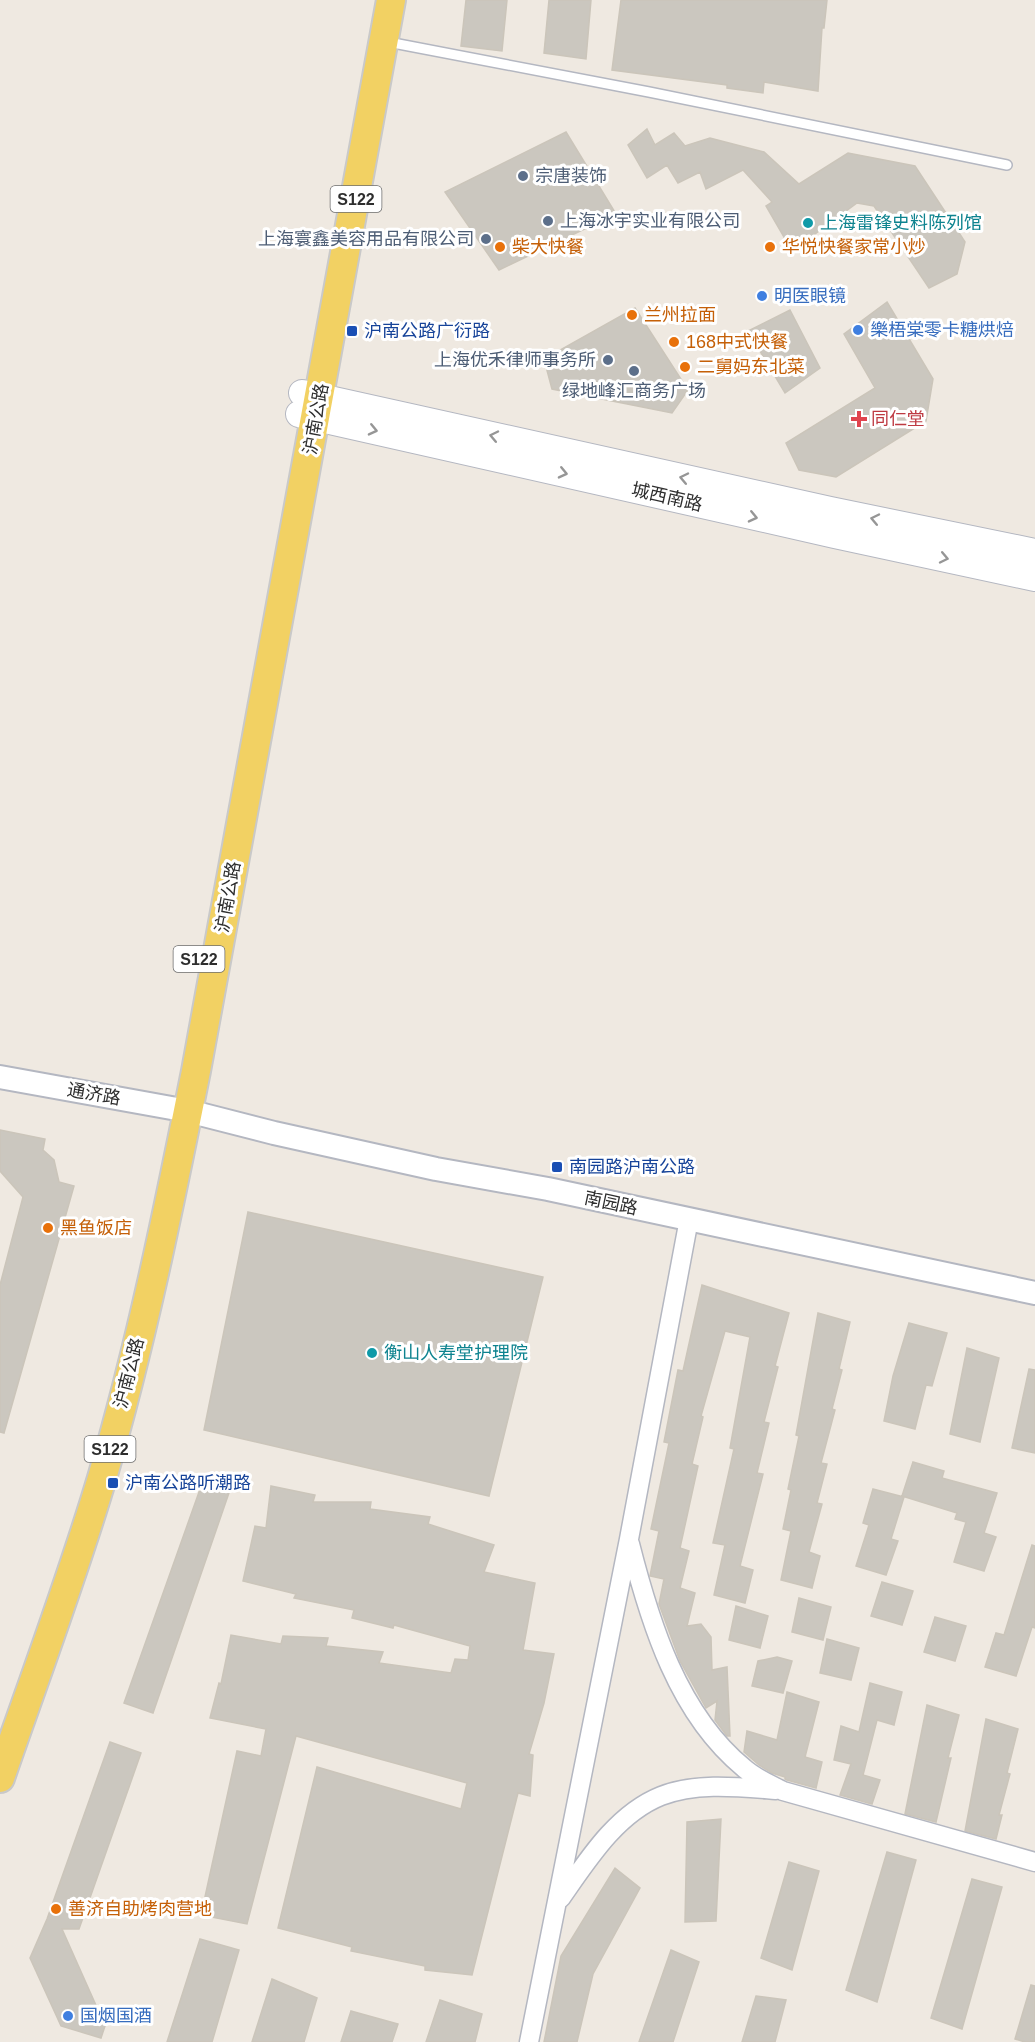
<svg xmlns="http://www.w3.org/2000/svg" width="1035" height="2042" font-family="Helvetica,'Noto Sans SC',sans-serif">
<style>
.building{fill:#cbc7bf;stroke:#cbc5ba;stroke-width:1.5}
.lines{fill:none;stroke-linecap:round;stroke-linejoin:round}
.service-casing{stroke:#b4b7c1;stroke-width:12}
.minor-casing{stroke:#b4b7c1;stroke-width:21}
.tertiary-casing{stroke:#b4b7c1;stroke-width:26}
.secondary-casing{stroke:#b4b7c1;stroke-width:28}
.primary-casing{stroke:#c9c9c9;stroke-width:32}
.service{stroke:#fff;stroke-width:9}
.minor{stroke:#fff;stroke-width:18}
.tertiary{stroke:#fff;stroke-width:22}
.secondary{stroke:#fff;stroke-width:26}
.primary{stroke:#f2d163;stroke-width:28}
.oneway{stroke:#969696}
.service-dot{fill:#5c6f8a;stroke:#fff;stroke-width:2}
.culture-dot{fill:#0f9aa8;stroke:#fff;stroke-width:2}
.food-dot{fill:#e8710a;stroke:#fff;stroke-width:2}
.shop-dot{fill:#3f7fe0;stroke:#fff;stroke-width:2}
.transit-dot{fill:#1a4fb4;stroke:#fff;stroke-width:2}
.health-dot{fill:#e0444e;stroke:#fff;stroke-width:2}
.labels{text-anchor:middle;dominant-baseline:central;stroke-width:6;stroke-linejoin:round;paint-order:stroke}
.shield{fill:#fff;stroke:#6d6d6d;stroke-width:1.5}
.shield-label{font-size:16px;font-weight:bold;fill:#2e2e2e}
.service-label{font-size:18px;fill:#4e5e75;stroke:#fff;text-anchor:start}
.culture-label{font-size:18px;fill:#0d838f;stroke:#fff;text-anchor:start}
.food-label{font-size:18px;fill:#c56008;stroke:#fff;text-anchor:start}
.shop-label{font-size:18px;fill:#366cbe;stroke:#fff;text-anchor:start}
.transit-label{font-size:18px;fill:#164399;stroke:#fff;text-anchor:start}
.street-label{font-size:18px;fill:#2e2e2e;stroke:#fff}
.health-label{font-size:18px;fill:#be3a42;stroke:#fff;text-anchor:start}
</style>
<rect width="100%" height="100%" fill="#efe9e1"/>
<path class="building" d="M466,0H507L502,51L461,46Z
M549,0H591L586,59L544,53Z
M621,0H827L824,28H822L818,91L764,82L763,93L727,88V85L612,70Z
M647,129L655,145L674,133L685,146L710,138L764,152L799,184L848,153L915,166L965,242L957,274L929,288L874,206L857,203L792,251L766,206L772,202L743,170L706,189L700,172L678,183L667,165L647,178L628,145Z
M566,132L616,214L499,270L445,192Z
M887,302L933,379L926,421L836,477L799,470L786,443L875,388L844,334Z
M635,308L688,390L672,413L552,389L544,359Z
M790,310L820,368L785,393L748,331Z
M0,1130L45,1139L43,1150L54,1160L59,1182L74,1186L4,1433L0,1432V1285L23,1197L0,1171Z
M248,1212L543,1277L489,1496L204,1430Z
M702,1285L789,1313L775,1366L778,1367L764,1422L769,1423L757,1473L763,1474L740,1566L753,1570L745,1603L714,1595L725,1545L713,1543L734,1449L730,1448L750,1337L725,1331L701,1416L703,1417L692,1464L698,1466L680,1548L689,1551L680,1588L695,1593L687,1626L701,1624L711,1637L712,1670L727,1667L730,1736H727L715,1720L717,1701L706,1708L680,1661L659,1604L664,1579L650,1576L659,1531L651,1529L669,1443L664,1442L678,1370L683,1371Z
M818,1313L850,1322L839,1369L842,1370L832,1409L835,1410L821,1463L827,1464L817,1503L822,1504L809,1552L820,1556L812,1588L781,1580L791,1531L783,1529L791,1490L788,1489L799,1436L796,1435Z
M909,1323L947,1333L932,1386L926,1385L915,1429L884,1421L893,1376Z
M967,1348L999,1358L980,1442L950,1434Z
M1029,1369L1035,1370V1453L1012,1448Z
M913,1462L944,1471L942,1478L997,1493L984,1533L996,1537L984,1571L954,1562L966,1522L955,1519L957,1513L902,1496Z
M204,1478L230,1490L153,1713L124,1703Z
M271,1486L315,1495L313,1502H371L370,1509L430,1517L428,1524L494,1545L484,1572L535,1583L523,1650L554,1654L544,1703L529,1754L533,1755L530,1796L518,1793L472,1975L425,1970V1966L351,1951L352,1947L278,1928L317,1767L461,1809L467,1783L296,1736L247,1924L201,1915L237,1751L261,1756L266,1729L210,1718L219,1683L221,1684L231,1635L281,1644L283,1636L328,1638L326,1646L383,1652L379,1663L451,1673L455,1659L468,1660L470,1646L394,1625L393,1628L352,1618L354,1610L294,1598L296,1594L243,1581L255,1526L266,1528Z
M873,1489L904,1497L891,1539L898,1541L886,1575L856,1566L869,1525L863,1523Z
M1032,1545L1035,1546V1628L1032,1627L1016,1676L985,1667L996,1633L1004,1635Z
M882,1582L913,1591L902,1625L871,1616Z
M799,1598L831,1607L823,1640L792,1632Z
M736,1606L768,1616L760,1648L729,1640Z
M935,1617L966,1626L955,1661L924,1652Z
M827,1639L859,1648L851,1680L820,1673Z
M777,1657L792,1661L783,1693L752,1686L758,1661Z
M870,1683L902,1692L894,1725L877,1720L863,1775L880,1780L872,1804L840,1795L851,1764L834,1760L841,1726L859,1732Z
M787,1692L819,1702L805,1757L822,1762L816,1788L787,1780L785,1779V1777L772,1773L759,1765L744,1752L747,1731L777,1740Z
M927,1705L959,1715L948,1758H951L936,1822L905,1814Z
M986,1719L1018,1729L1007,1773L1010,1774L999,1815H1002L996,1839L965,1831Z
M110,1742L141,1753L79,1929H62L99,2012L109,2014L101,2038L61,2026L30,1958L47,1919Z
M721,1819L716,1921L685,1922L687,1822Z
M887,1852L916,1860L877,2002L846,1990Z
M789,1862L819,1871L792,1970L761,1958Z
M615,1868L640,1888L593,1974L577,2042H544L561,1956Z
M972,1879L1002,1887L962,2029L931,2018Z
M200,1939L239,1950L212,2042H167Z
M671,1950L699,1962L673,2042H639Z
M272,1979L317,1998L304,2042H252Z
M1031,1985L1035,1986V2042H1025L1015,2039Z
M756,1996L786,2000L775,2042H742Z
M440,2000L482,2014L475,2042H426Z
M351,2011L398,2024L392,2042H341Z"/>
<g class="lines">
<defs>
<path id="service" d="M388,42L649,92L1007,165"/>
<path id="minor" d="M630,1544C650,1623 678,1714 744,1768C755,1778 770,1784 783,1791L1035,1862
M561,1898C587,1861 616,1814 661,1796C696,1782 739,1787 776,1790
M529,2042L629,1539L689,1219"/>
<path id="tertiary" d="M0,1077L188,1111L274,1133L436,1169L548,1189L1035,1293"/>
<path id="secondary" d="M302,393L830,510L1035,552
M299,414L835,535L1035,578"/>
<path id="primary" d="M0,1778C34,1679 72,1579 102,1478C141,1345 169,1207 196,1071L391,0"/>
</defs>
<use href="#service" class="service-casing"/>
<use href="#minor" class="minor-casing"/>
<use href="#tertiary" class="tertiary-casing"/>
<use href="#secondary" class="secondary-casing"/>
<use href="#primary" class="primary-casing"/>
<use href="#service" class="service"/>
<use href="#minor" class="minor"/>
<use href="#tertiary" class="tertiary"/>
<use href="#secondary" class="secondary"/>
<use href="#primary" class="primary"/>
</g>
<defs><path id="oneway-chevron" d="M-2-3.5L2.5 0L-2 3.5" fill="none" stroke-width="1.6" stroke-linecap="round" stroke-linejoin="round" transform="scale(1.5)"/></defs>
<g class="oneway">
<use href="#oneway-chevron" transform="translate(373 430) rotate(13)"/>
<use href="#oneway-chevron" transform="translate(494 436) rotate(-168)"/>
<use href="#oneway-chevron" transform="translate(563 473) rotate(13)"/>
<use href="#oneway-chevron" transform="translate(684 478) rotate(-168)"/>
<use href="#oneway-chevron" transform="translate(753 517) rotate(13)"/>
<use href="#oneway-chevron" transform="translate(875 519) rotate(-168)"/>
<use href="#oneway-chevron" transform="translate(944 558) rotate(12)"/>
</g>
<g class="service-dot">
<circle cx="523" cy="176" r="6"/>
<circle cx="548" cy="221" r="6"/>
<circle cx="486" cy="239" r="6"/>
<circle cx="608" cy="360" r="6"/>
<circle cx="634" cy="371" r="6"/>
</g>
<g class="culture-dot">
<circle cx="808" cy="223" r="6"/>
<circle cx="372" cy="1353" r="6"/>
</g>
<g class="food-dot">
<circle cx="500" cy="247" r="6"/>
<circle cx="770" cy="247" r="6"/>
<circle cx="632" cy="315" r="6"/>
<circle cx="674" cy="342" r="6"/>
<circle cx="685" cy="367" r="6"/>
<circle cx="48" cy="1228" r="6"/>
<circle cx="56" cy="1909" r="6"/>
</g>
<g class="shop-dot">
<circle cx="762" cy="296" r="6"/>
<circle cx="858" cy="330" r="6"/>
<circle cx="68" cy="2016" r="6"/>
</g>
<g class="transit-dot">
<rect x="346" y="325" width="12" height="12" rx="3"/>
<rect x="551" y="1161" width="12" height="12" rx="3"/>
<rect x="107" y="1477" width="12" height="12" rx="3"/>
</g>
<path class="health-dot" d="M856 410h6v6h6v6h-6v6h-6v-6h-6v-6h6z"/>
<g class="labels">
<g class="shield">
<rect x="330.5" y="186" width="51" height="26" rx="4.5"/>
<rect x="173.5" y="946" width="51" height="26" rx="4.5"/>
<rect x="84.5" y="1436" width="51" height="26" rx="4.5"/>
</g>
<g class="shield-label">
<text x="356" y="199">S122</text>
<text x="199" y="959">S122</text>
<text x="110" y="1449">S122</text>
</g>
<g class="service-label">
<text x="535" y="176">宗唐装饰</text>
<text x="560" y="221">上海冰宇实业有限公司</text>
<text x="474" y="239" text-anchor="end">上海寰鑫美容用品有限公司</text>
<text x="596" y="360" text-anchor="end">上海优禾律师事务所</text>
<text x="634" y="391" text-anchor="middle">绿地峰汇商务广场</text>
</g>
<g class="culture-label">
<text x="820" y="223">上海雷锋史料陈列馆</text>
<text x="384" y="1353">衡山人寿堂护理院</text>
</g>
<g class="food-label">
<text x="512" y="247">柴大快餐</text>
<text x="782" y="247">华悦快餐家常小炒</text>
<text x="644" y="315">兰州拉面</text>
<text x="686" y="342">168中式快餐</text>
<text x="697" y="367">二舅妈东北菜</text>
<text x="60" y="1228">黑鱼饭店</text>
<text x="68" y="1909">善济自助烤肉营地</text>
</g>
<g class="shop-label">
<text x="774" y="296">明医眼镜</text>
<text x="870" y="330">樂梧棠零卡糖烘焙</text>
<text x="80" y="2016">国烟国酒</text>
</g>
<g class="transit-label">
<text x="364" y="331">沪南公路广衍路</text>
<text x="569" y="1167">南园路沪南公路</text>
<text x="125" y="1483">沪南公路听潮路</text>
</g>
<g class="street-label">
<text transform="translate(316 419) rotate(-80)">沪南公路</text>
<text transform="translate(667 497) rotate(13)">城西南路</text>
<text transform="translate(228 897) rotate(-80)">沪南公路</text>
<text transform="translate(94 1094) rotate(10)">通济路</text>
<text transform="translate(611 1203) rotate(12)">南园路</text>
<text transform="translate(129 1373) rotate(-76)">沪南公路</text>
</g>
<g class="health-label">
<text x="871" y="419">同仁堂</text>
</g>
</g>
</svg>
